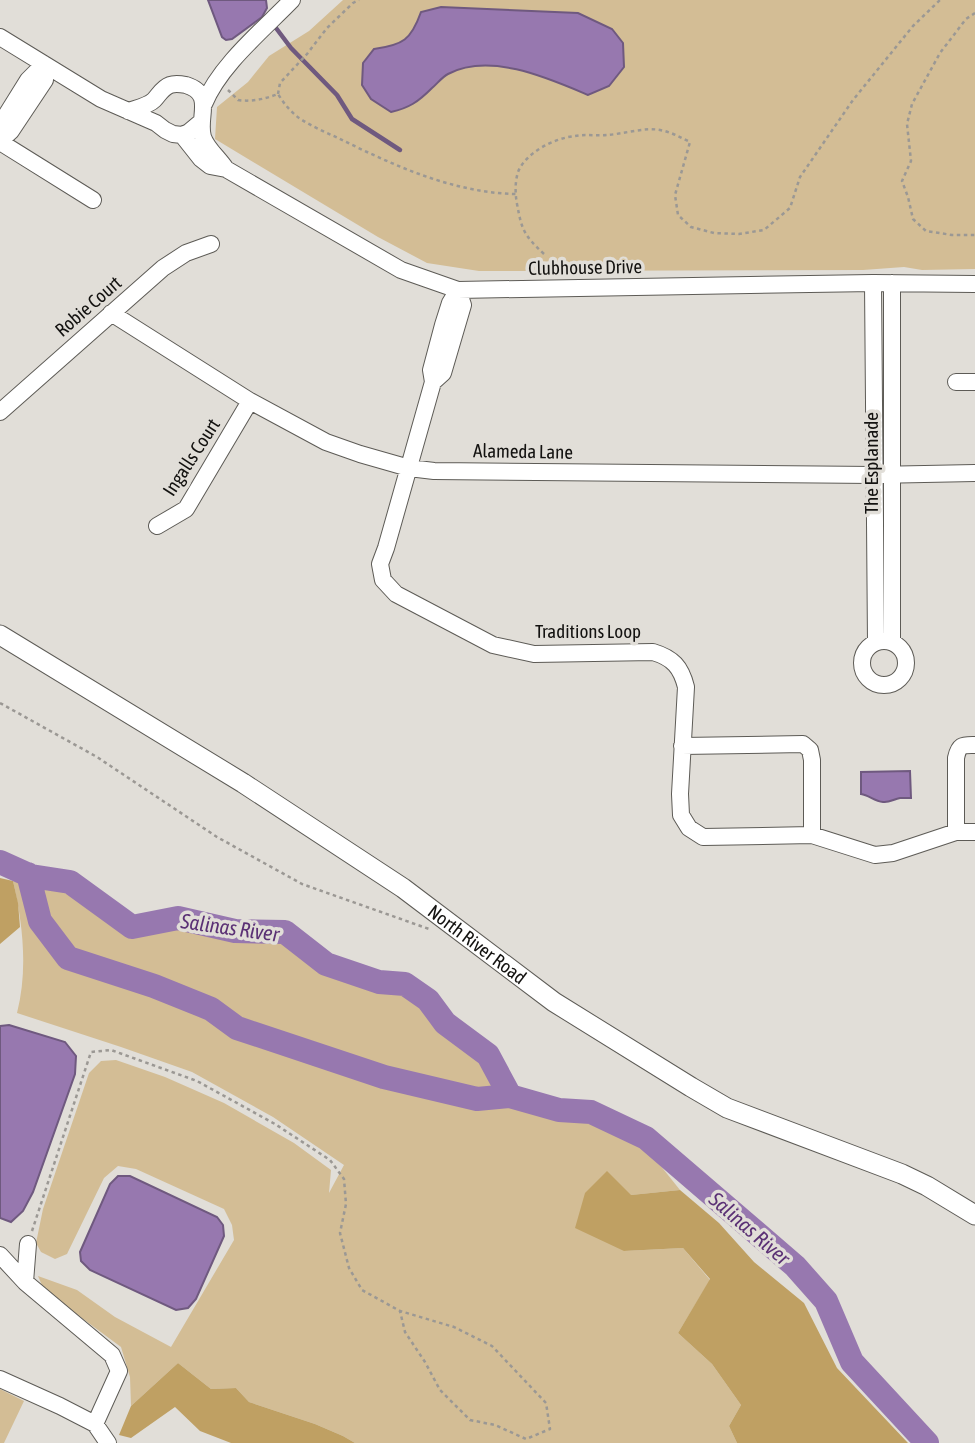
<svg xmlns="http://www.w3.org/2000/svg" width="975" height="1443" font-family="'Asap Condensed',sans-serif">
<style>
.green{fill:#d3bd95}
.forest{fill:#bfa063}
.water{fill:#9778af;stroke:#6f597f;stroke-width:2}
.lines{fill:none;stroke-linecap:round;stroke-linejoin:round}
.stream{stroke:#6f597f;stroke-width:4.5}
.river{stroke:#9778af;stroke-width:24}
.minor-casing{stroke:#5d5b56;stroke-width:18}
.major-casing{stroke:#5d5b56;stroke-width:21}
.path{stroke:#9b9894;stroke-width:2.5;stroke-dasharray:3.5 3.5;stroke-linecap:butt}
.minor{stroke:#fff;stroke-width:16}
.major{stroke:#fff;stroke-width:19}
.labels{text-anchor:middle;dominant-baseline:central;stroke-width:7;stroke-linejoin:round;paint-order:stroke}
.street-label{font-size:19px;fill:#131210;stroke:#e1ded8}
.water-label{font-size:21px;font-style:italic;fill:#5b3175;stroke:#e1ded8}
</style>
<rect width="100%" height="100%" fill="#e1ded8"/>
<path class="green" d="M343,0H975V269L922,270L904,267L863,270L479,271L427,263L378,237L215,139L217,107L248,82L269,56L309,31Z
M13,881L69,889L134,933L177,926L241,939L285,940L334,973L377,987L399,989L420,1002L445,1031L469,1048L490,1072L502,1100L533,1110L567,1118L591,1121L644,1145L680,1190L631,1195L624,1251L683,1248L710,1280L678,1333L712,1364L741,1405L729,1426L737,1443H355L343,1436L315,1424L249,1402L236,1388L211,1389L178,1363L131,1406L130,1377L121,1347L44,1290L38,1276L77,1290L115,1317L171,1347L234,1240L232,1225L224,1209L136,1169L118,1166L104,1178L67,1254L55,1259L41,1252L36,1243L43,1209L89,1073L101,1061L116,1060L165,1077L224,1103L294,1143L331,1170L329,1193L344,1165L273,1117L192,1072L121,1047L17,1013C28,970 23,924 13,881Z
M0,1389L24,1401L4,1443H0Z"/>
<path class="forest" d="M0,878L13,881L18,903L20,927L0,944Z
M607,1171L631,1195L680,1190L719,1223L754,1262L804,1303L837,1368L908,1443H737L729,1426L741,1405L712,1364L678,1333L710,1279L683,1248L624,1251L575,1228L585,1193Z
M178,1363L211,1389L236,1388L249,1402L315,1424L343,1436L355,1443H231L200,1431L175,1407L131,1438L119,1435L131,1406Z"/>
<path class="water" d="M208,0H266L267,8L262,17L232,39L226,40L222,37Z
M441,7L578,13L612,29L623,43L624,67L609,86L588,95C548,78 490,52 448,74C442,77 437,84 432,88C418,102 409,108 391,112L371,99L362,85L363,63L374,49C403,45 411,40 421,12Z
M910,771L911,798C909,798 902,798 900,798C894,799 889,803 883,802C874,801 869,795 861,794V772Z
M9,1025L65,1042L76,1056L75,1074L33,1192L23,1211L11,1222L0,1218V1026Z
M118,1176H130L217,1217L223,1225L224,1236L196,1299L188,1308L176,1310L90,1270L81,1261L80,1252L110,1184Z"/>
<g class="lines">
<path class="stream" d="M273,24L291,48L337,95L352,119L400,150"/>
<path class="river" d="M0,862L31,876L70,882L132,927L178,918L235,931L285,932L326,964L379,982L405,984L428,1000L445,1023L488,1055L510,1096L559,1110L591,1112L646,1138L795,1266L826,1301L852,1362L927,1443
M28,874L40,921L68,958L154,986L211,1009L237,1028L384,1077L477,1099L510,1096"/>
<defs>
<path id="minor" d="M0,37L101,99L156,123L165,130L173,134L182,135L189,132L201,122
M204,104C220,65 263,30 292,0
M128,111C137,108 148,106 154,100C159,95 162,88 170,85C175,83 181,84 186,85C215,94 197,117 203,137C207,149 219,158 226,169
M0,125L28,80L44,64
M182,135L201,159L210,166L226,169L401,270L458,290L873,283L975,284
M0,141L11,131L45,80L44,64
M0,142L93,200
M873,283L876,642
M892,283V642
M458,290L450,303L443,325L431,370L433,382L386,548L380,564L383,580L396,594L493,645L534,654L653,652C673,658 681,667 686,687L680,794L681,815L689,828L703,837L812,835L875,855L893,853L956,832H975
M111,313L250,401L326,442L360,454L409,468L434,471L874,475L975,473
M433,382L443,373L463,305L458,290
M956,382H975
M0,412L163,268L186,253L211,244
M157,526L186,509L250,401
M862 663a22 22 0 1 1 44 0a22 22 0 1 1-44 0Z
M682,746L803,744L810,750L812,760V835
M956,832V758C959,744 963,745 975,745
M0,1255L25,1282L112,1355L119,1371L95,1424
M25,1282L28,1244
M0,1379L60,1406L95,1424L108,1443"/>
<g id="major">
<path id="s1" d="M0,635L243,783L403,888L554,1002L691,1087L727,1108L902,1174L927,1186L975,1215"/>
</g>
</defs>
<use href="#minor" class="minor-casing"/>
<use href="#major" class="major-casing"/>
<path class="path" d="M975,13L966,19L940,53L912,104L907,124L911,161L902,181L908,197L913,219L926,231L952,235H975
M228,90L238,100C252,102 265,99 278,94C284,104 291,112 299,118C311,126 325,132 338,138C393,165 453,193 516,194
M278,94L280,83L307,54L327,28L353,3L359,0
M544,254C524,235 522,231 517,204C515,193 515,182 518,172C526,152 555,138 575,136C585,134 596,136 607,135C623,134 645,127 660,130C671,132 680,137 690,142L675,195L678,215L691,227L714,233L739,234L764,230L790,208L800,177L853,100L913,26L940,0
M0,703L97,757L217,837L302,884L429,929
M32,1231L91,1052L111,1050L197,1081L275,1124L330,1160L344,1179L346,1204L340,1233L349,1268L362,1290L400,1311L454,1327L492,1346L546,1403L550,1429L526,1439L495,1425L470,1420L440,1390L425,1362L405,1332L400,1311"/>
<use href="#minor" class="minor"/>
<use href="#major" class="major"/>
</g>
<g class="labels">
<g class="street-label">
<text transform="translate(585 267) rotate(-1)">Clubhouse Drive</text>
<text transform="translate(88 306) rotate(-41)">Robie Court</text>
<text transform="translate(523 451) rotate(1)">Alameda Lane</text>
<text transform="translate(191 457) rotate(-57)">Ingalls Court</text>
<text transform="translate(871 463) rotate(-90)">The Esplanade</text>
<text x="588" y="631">Traditions Loop</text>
<text stroke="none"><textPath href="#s1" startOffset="569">North River Road</textPath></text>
</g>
<g class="water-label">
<text transform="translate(230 927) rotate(8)">Salinas River</text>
<text transform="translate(750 1228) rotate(41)">Salinas River</text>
</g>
</g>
</svg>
